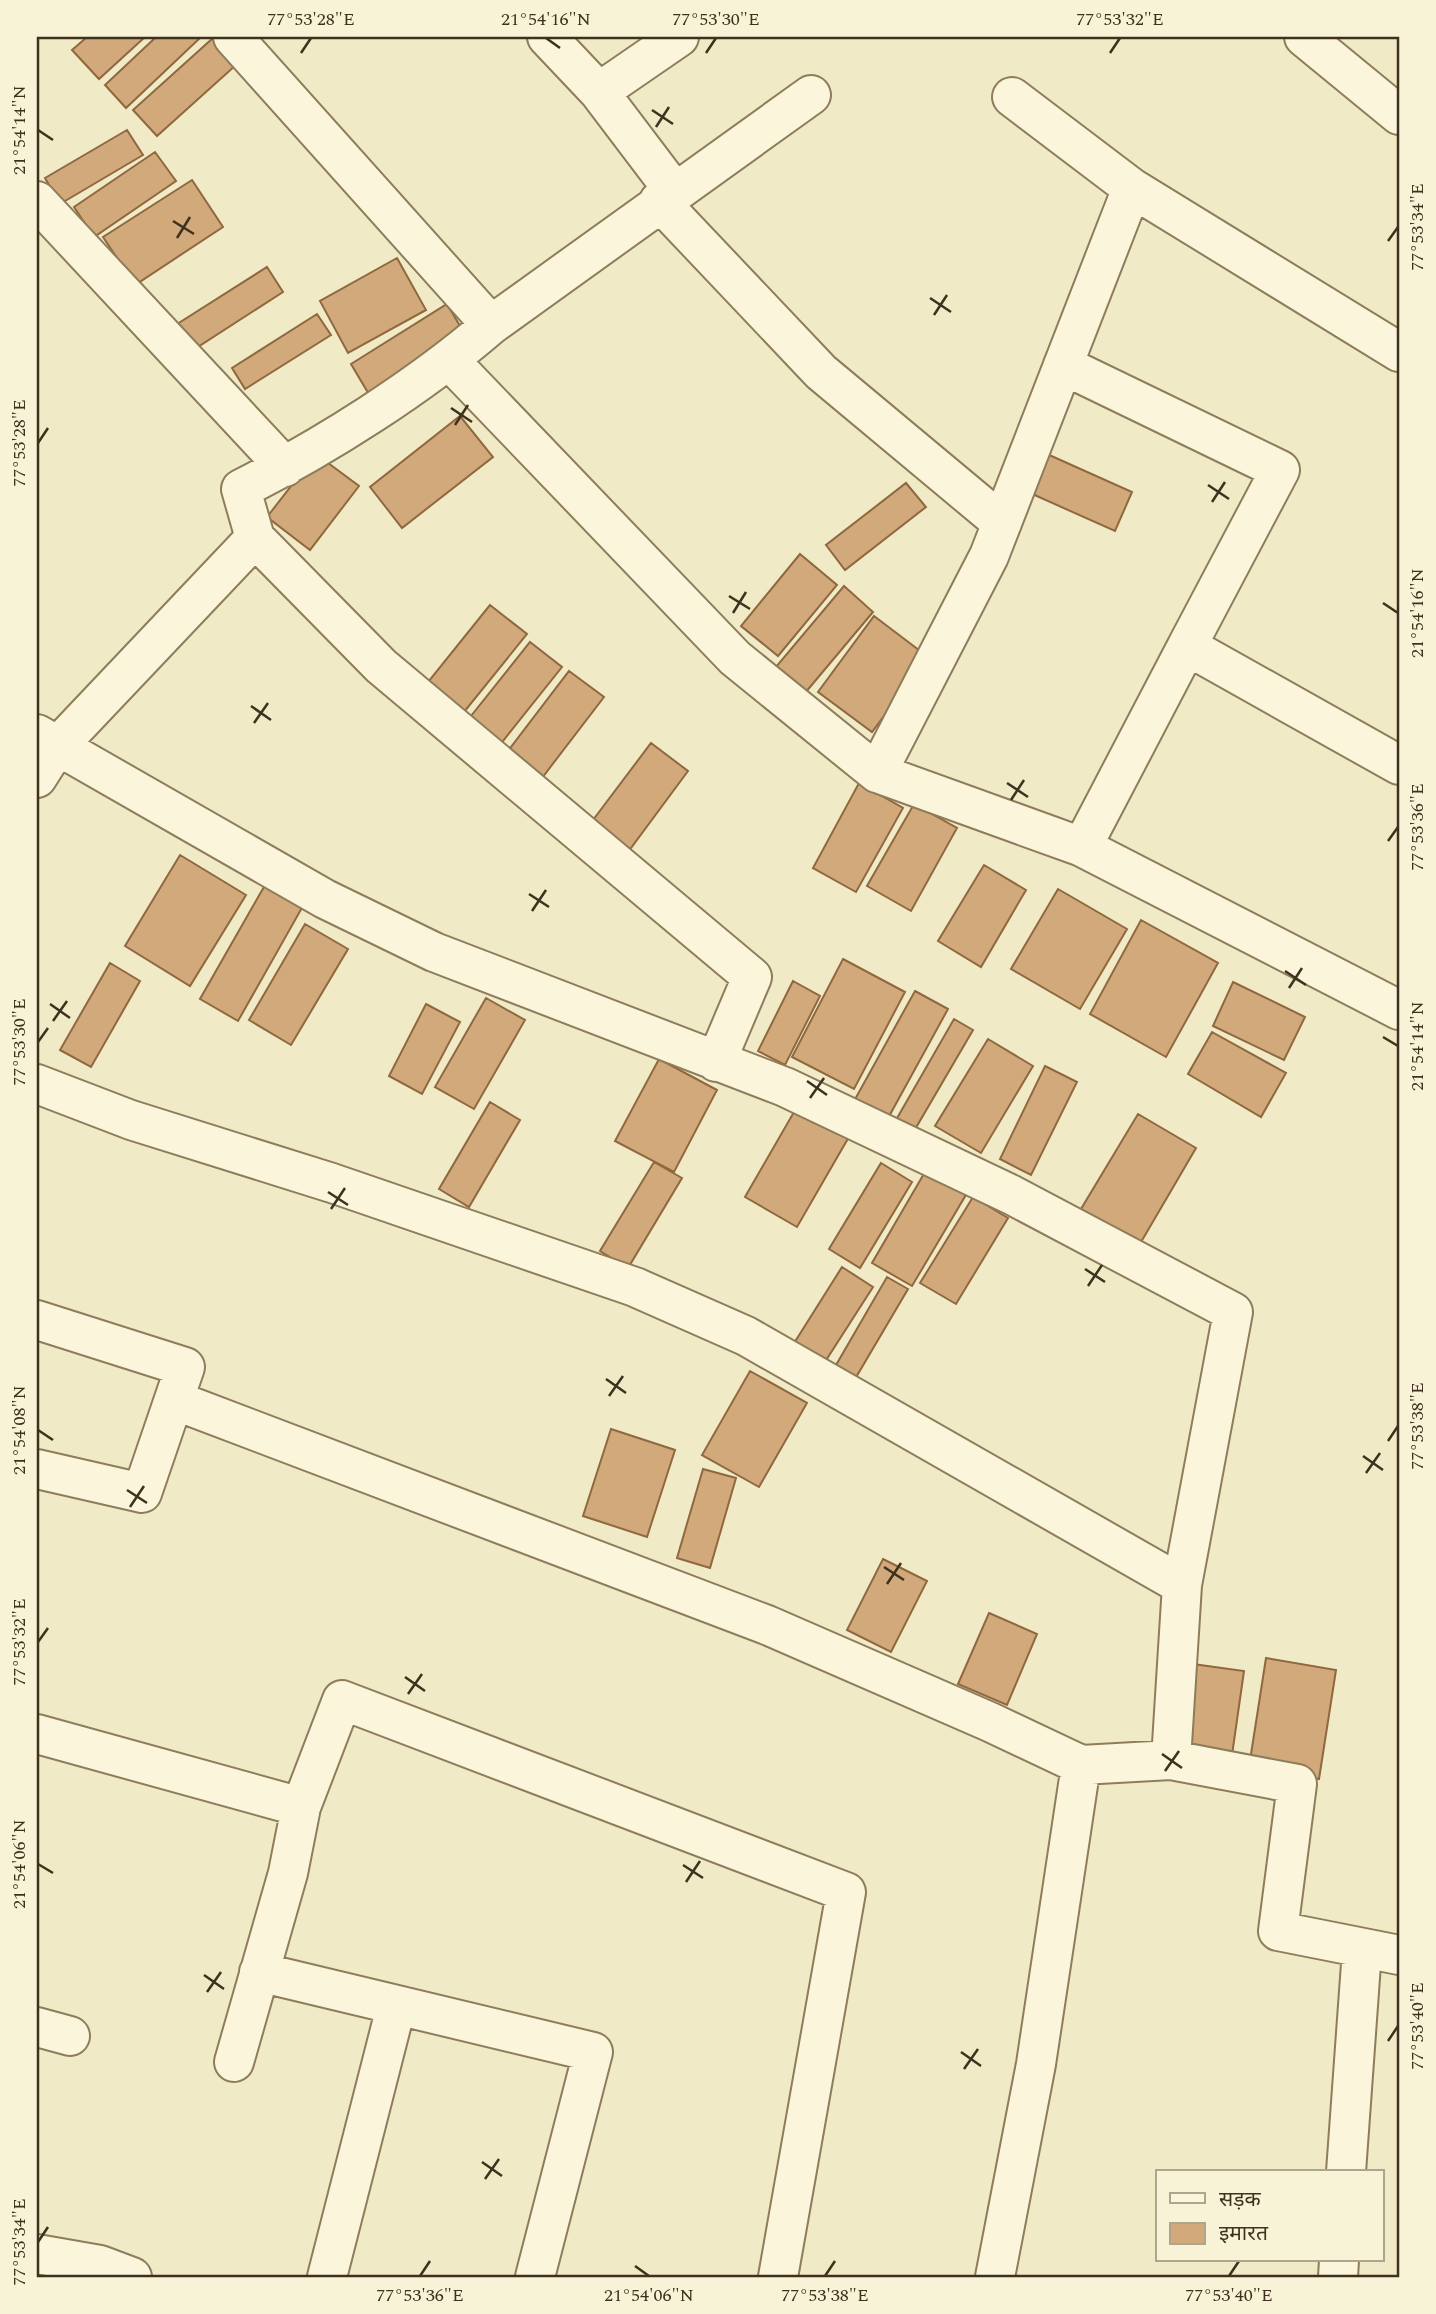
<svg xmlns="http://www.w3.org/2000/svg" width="1436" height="2314" font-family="Spectral,'Noto Sans Devanagari',serif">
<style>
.building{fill:#d1a97b;stroke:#8f683f;stroke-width:2}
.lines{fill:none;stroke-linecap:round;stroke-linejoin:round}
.minor-casing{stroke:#8e7c5b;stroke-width:42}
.minor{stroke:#fbf5db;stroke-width:38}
.ticks{fill:none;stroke:#3e321f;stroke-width:2.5}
.neatline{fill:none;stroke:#3e321f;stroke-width:2.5}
.ticks-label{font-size:18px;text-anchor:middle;fill:#3e321f}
</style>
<rect width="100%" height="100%" fill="#f1eac7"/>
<path class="building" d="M87,37H145L99,79L72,50Z
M156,37H201L126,108L105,85Z
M213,38L236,65L157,136L133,110Z
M127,130L143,155L60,204L45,178Z
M155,152L176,181L94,237L74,207Z
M192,180L223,227L135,285L103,237Z
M397,258L426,310L348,353L320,301Z
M267,267L283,292L190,352L174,326Z
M447,304L466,336L370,396L351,364Z
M317,314L331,335L245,389L232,368Z
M460,416L493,457L402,528L370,487Z
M316,454L359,486L310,550L267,517Z
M1047,454L1132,492L1115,531L1030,493Z
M906,483L926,507L845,570L826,545Z
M800,554L837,585L778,656L741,626Z
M844,586L873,612L805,693L775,668Z
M490,605L527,634L464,712L428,682Z
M874,616L928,657L872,732L818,692Z
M530,642L562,667L499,746L467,721Z
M569,671L604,697L542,778L508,751Z
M651,743L688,771L628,852L590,824Z
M859,783L903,808L856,892L813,868Z
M914,804L957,828L911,911L867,886Z
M180,855L246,895L190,986L125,946Z
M984,865L1026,890L981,967L938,941Z
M265,885L303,906L238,1021L200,999Z
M1058,889L1127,929L1080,1009L1011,969Z
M1141,920L1218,963L1166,1057L1090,1014Z
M305,924L348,949L291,1045L249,1020Z
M843,959L905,992L854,1089L792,1057Z
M110,963L140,981L91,1067L60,1050Z
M793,981L820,996L785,1065L758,1051Z
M1233,982L1305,1017L1284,1060L1213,1026Z
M915,991L948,1009L887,1120L854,1101Z
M486,998L525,1020L474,1109L435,1087Z
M426,1004L460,1022L422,1094L389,1076Z
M954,1019L973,1030L914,1131L896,1120Z
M1212,1032L1286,1073L1261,1117L1188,1074Z
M988,1039L1033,1066L981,1153L935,1126Z
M659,1059L717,1090L674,1172L615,1141Z
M1045,1066L1077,1082L1031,1175L1000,1159Z
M490,1102L520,1120L469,1207L439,1189Z
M798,1105L850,1135L797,1227L745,1197Z
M1138,1114L1196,1148L1137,1249L1078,1214Z
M654,1162L682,1178L628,1268L600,1251Z
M881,1163L912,1182L860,1268L829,1249Z
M929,1165L970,1188L912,1286L872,1263Z
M973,1197L1008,1218L956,1304L920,1283Z
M842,1267L873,1287L821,1368L791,1348Z
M887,1277L908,1289L852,1384L832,1372Z
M750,1371L807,1403L759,1487L702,1455Z
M611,1429L675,1450L647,1537L583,1516Z
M703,1469L736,1478L710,1568L677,1558Z
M883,1559L927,1581L891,1652L847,1630Z
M989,1613L1037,1634L1007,1705L958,1684Z
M1266,1658L1336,1670L1319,1779L1249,1767Z
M1193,1664L1244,1671L1231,1762L1180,1754Z"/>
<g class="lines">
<defs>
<path id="minor" d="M233,37L491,325
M547,37L599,92L674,191
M1304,37L1399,115
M599,92L679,37
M1012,97L1132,188L1399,352
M37,201L285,467
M659,201L821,372L1002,523
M450,361L735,658L877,773L1082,847L1399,1010
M1063,365L1280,470L1187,646
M37,734L325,899L434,952L785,1087L1012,1195L1233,1312L1182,1585L1171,1760
M877,773L989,556L1132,188
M37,778L56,748L255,538
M1082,847L1187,646L1399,765
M716,1062L752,977L381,666L255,538L241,489C326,446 419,387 491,325L811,95
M37,1084L131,1120L332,1183L635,1287L746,1336L1182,1585
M37,1320L185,1367L142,1493L37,1469
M174,1400L767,1625L990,1722L1081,1765L1171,1760L1297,1784L1278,1931L1399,1955
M37,1734L301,1807L342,1700L846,1892L778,2277
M259,1972L593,2052L535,2277
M37,2027L70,2036
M234,2062L288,1873L301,1807
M1346,2172L1362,1950
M37,2254L100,2265L132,2277
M327,2277L396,2007
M995,2277L1036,2064L1081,1765
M1338,2277L1339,2260"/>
</defs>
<use href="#minor" class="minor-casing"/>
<use href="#minor" class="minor"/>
</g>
<path class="ticks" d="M546,38L560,48M301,53L311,38M706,53L716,38M1110,53L1120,38M652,110L673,124M656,127L669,107M38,130L53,140M173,221L194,234M177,238L190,217M1388,241L1398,227M930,298L951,312M934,315L947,295M451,408L472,422M455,425L468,405M38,443L48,428M1208,485L1229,499M1212,502L1225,482M729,596L750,609M1383,603L1398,613M733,613L746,592M251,706L271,720M254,723L268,703M1007,783L1028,797M1011,800L1024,780M1388,841L1398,827M529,894L549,907M532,911L546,890M1285,971L1306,985M1289,988L1302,968M50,1004L70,1018M53,1021L67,1001M1383,1037L1398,1046M38,1042L48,1028M807,1081L827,1095M810,1098L824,1078M328,1192L348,1205M331,1209L345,1188M1085,1269L1105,1282M1088,1286L1102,1265M606,1379L626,1393M609,1396L623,1376M38,1430L53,1440M1388,1441L1398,1426M1363,1456L1383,1470M1366,1473L1380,1453M127,1490L147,1503M130,1507L144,1486M884,1567L904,1580M887,1584L901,1563M38,1642L48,1628M405,1677L425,1691M408,1694L422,1674M1162,1754L1182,1768M1165,1771L1179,1751M38,1864L53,1873M683,1865L703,1878M686,1882L700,1861M204,1975L224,1989M207,1992L221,1972M1388,2041L1398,2026M961,2052L981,2066M964,2069L978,2049M482,2162L502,2176M485,2179L499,2159M38,2242L48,2227M635,2266L649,2276M420,2276L430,2261M825,2276L835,2261M1229,2276L1239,2261"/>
<rect width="1436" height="2314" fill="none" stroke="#f8f2d7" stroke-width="77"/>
<rect x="1156" y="2170" width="228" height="91" fill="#f8f2d7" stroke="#aea58d" stroke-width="2"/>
<rect x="1170" y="2193" width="35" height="10" fill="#fbf5db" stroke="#aea58d" stroke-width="2"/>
<text x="1219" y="2206" font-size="21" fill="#3e321f">सड़क</text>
<rect x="1170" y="2223" width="35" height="21" fill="#d1a97b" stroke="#aea58d" stroke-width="2"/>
<text x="1219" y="2240" font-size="21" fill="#3e321f">इमारत</text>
<rect x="38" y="38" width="1360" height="2238" class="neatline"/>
<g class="ticks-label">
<text x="311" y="25">77°53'28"E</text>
<text x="546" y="25">21°54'16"N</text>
<text x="716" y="25">77°53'30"E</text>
<text x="1120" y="25">77°53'32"E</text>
<text transform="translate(19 130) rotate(-90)" y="6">21°54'14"N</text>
<text transform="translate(1417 227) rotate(-90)" y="6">77°53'34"E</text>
<text transform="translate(19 443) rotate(-90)" y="6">77°53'28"E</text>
<text transform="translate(1417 613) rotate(-90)" y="6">21°54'16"N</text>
<text transform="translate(1417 827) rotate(-90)" y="6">77°53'36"E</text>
<text transform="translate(19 1042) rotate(-90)" y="6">77°53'30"E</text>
<text transform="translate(1417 1046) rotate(-90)" y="6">21°54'14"N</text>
<text transform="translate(1417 1426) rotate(-90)" y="6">77°53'38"E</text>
<text transform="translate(19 1430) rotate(-90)" y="6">21°54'08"N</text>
<text transform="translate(19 1642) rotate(-90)" y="6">77°53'32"E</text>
<text transform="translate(19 1864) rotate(-90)" y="6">21°54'06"N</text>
<text transform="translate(1417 2026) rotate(-90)" y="6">77°53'40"E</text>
<text transform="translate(19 2242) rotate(-90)" y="6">77°53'34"E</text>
<text x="420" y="2301">77°53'36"E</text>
<text x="649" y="2301">21°54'06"N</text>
<text x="825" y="2301">77°53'38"E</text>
<text x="1229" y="2301">77°53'40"E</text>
</g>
</svg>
